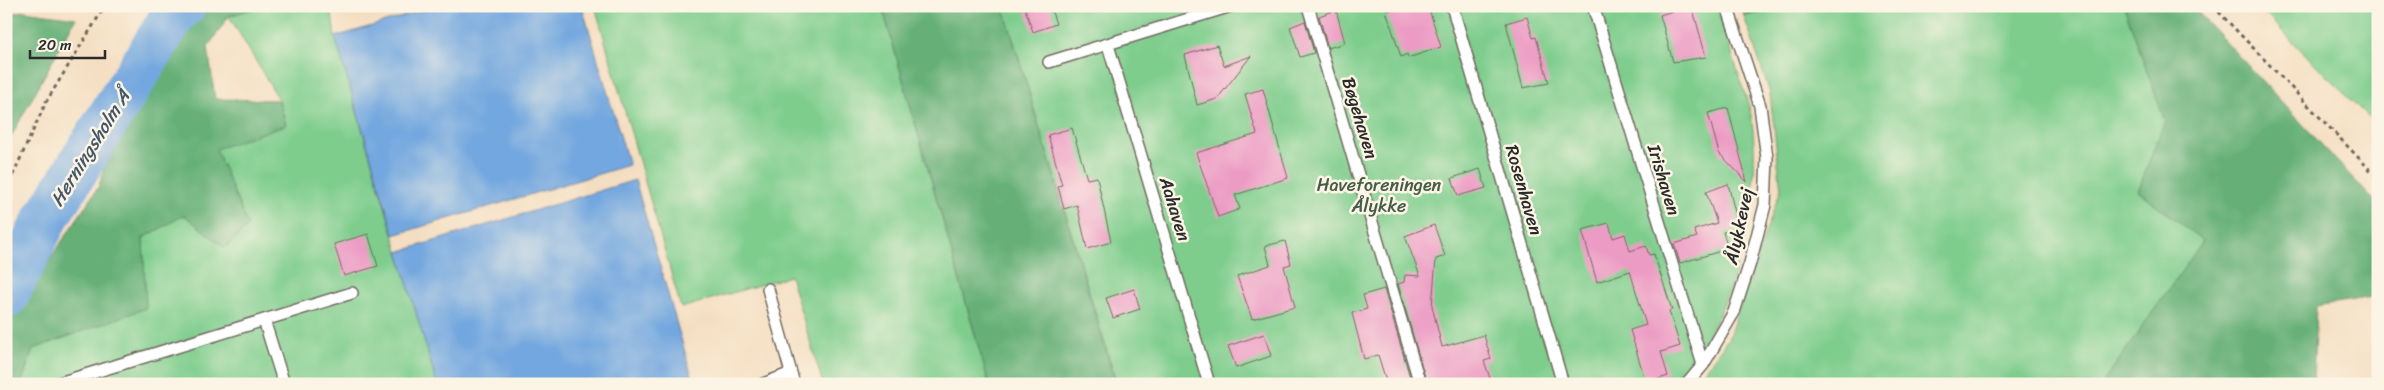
<svg xmlns="http://www.w3.org/2000/svg" width="2384" height="390" font-family="Sriracha,sans-serif">
<style>
.green{fill:#7ecd8d;stroke:#547c5c}
.forest{fill:#66b078;stroke:#486e52}
.water{fill:#73a7df;stroke:#4f6985}
.lines{fill:none;stroke-linecap:round;stroke-linejoin:round}
.river{stroke:#73a7df;stroke-width:45}
.building{fill:#ec9bc4}
.lane-casing{stroke:#716a60;stroke-width:14}
.path{stroke:#716a60;stroke-width:3;stroke-dasharray:4 4;stroke-linecap:butt}
.lane{stroke:#fff;stroke-width:11}
.labels{text-anchor:middle;dominant-baseline:central;stroke-width:5;stroke-linejoin:round;paint-order:stroke}
.street-label{font-size:18px;fill:#2b2b2b;stroke:#fcf5e5}
.park-label{font-size:18px;fill:#445c48;stroke:#fcf5e5}
.water-label{font-size:19px;font-style:italic;fill:#44566a;stroke:#fcf5e5}
</style>
<rect width="100%" height="100%" fill="#fcf5e5"/>
<filter id="ink" filterUnits="userSpaceOnUse"><feTurbulence type="fractalNoise" baseFrequency=".02" numOctaves="2"/><feDisplacementMap in="SourceGraphic" scale="10" xChannelSelector="R" yChannelSelector="G"/><feConvolveMatrix kernelMatrix="1 2 1 2 8 2 1 2 1" color-interpolation-filters="sRGB"/></filter>
<filter id="wash" filterUnits="userSpaceOnUse"><feTurbulence type="fractalNoise" baseFrequency=".0096" numOctaves="4" result="noise"/><feDisplacementMap in="SourceGraphic" scale="20" xChannelSelector="R" yChannelSelector="G"/><feGaussianBlur stdDeviation="1.12" result="paint"/><feColorMatrix in="noise" values="0 0 0 0 0 0 0 0 0 0 0 0 0 0 0 0 0 1.4 0 .05"/><feComposite in="paint" operator="in"/></filter>
<g filter="url(#wash)">
<rect width="100%" height="100%" fill="#f4dec1"/>
<path class="green" d="M261,6H331L335,37L437,384H21L33,349L146,308L143,238L184,215L216,148L286,124L279,100L229,16Z
M595,6H882L989,384H823L790,276L681,308Z
M1003,6H1717C1725,30 1732,55 1740,79C1743,90 1749,103 1751,115C1765,205 1734,315 1674,384H1117Z
M1796,6H2124L2165,121L2138,191L2204,240L2102,384H1695L1728,339L1781,189L1770,93L1744,16Z
M2257,6H2378V127Z"/>
<path class="forest" d="M151,6H261L229,16L208,47L215,99L279,100L286,125L216,149L248,226L225,248L184,215L143,238L146,308L33,349L21,384H6V327L18,307L99,186Z
M882,6H1003L1116,384H989Z
M1741,6H1796L1744,16Z
M2124,6H2192L2378,205V296L2316,306L2313,384H2102L2203,241L2138,191L2165,121Z
M24,11L76,18L6,146V15Z"/>
<path class="water" d="M438,6H582L629,165L394,235L335,37Z
M635,180L694,383L437,384L398,252Z"/>
<g class="lines">
<path class="river" d="M6,296L46,218L176,11L183,6"/>
</g>
<g id="blocks">
<path class="building" d="M1024,6H1050L1056,24L1033,32Z
M1404,6H1428L1441,47L1408,58L1407,54L1401,57L1386,11Z
M1688,6H1692L1706,57L1673,62L1660,15Z
M1336,10L1345,43L1328,48L1319,16Z
M1527,17L1533,38L1536,37L1549,83L1523,88L1506,23Z
M1305,21L1314,53L1300,57L1290,27Z
M1217,45L1224,66L1251,56L1217,99L1197,105L1185,55Z
M1263,89L1288,178L1235,195L1240,209L1218,217L1196,153L1257,134L1245,94Z
M1728,108L1747,182L1719,153L1708,113Z
M1072,128L1087,179L1097,177L1111,242L1087,249L1077,205L1064,209L1058,186L1062,185L1048,135Z
M1480,169L1486,188L1458,196L1452,178Z
M1728,184L1739,228L1723,232L1728,249L1680,263L1674,244L1697,237L1694,230L1717,223L1706,192Z
M1609,223L1613,238L1625,234L1630,251L1646,246L1649,255L1654,254L1672,310L1669,311L1680,346L1661,352L1668,376L1646,383L1630,330L1646,325L1630,271L1597,282L1582,230Z
M1434,225L1445,256L1436,259L1432,306L1442,347L1484,335L1491,359L1484,361L1492,384H1427L1398,284L1404,282L1405,275L1420,276L1405,236Z
M368,234L378,266L344,276L334,244Z
M1285,241L1291,264L1284,266L1295,307L1252,319L1237,276L1270,265L1265,246Z
M1134,289L1140,309L1113,318L1106,298Z
M1384,289L1412,384H1387L1378,355L1364,359L1352,313L1367,309L1363,295Z
M1264,334L1271,356L1236,368L1228,346Z"/>
</g>
</g>
<g filter="url(#ink)">
<use href="#blocks" fill-opacity="0" stroke="#716a60" stroke-width="1"/>
<g class="lines">
<defs>
<path id="lane" d="M1308,6L1420,384
M1452,6L1563,384
M1593,6L1703,365
M1108,45L1209,384
M1049,62L1231,6
M768,289L794,384
M264,320L284,384
M56,384L352,293
M763,384L791,373
M1687,384L1703,365L1734,312L1750,263L1765,205L1767,158L1760,106L1727,6"/>
</defs>
<use href="#lane" class="lane-casing"/>
<path class="path" d="M2213,6L2378,178
M6,190L46,102L105,6"/>
<use href="#lane" class="lane"/>
</g>
</g>
<g class="labels">
<g class="street-label">
<text transform="translate(1360 118) rotate(73)">Bøgehaven</text>
<text transform="translate(1664 180) rotate(73)">Irishaven</text>
<text transform="translate(1524 190) rotate(74)">Rosenhaven</text>
<text transform="translate(1175 209) rotate(73)">Aahaven</text>
<text transform="translate(1739 226) rotate(-78)">Ålykkevej</text>
</g>
<g class="park-label">
<text x="1379" y="185">Haveforeningen<tspan x="1379" dy="21">Ålykke</tspan></text>
</g>
<g class="water-label">
<text transform="translate(90 148) rotate(-58)">Herningsholm Å</text>
</g>
</g>
<rect width="2384" height="390" fill="none" stroke="#fcf5e5" stroke-width="25"/>
<path d="M30 50v8h75v-8" fill="none" stroke="#2b2b2b" stroke-width="2.5"/>
<text x="38" y="50" font-size="15" fill="#2b2b2b" stroke="#fcf5e5" stroke-width="4" paint-order="stroke">20 m</text>
</svg>
